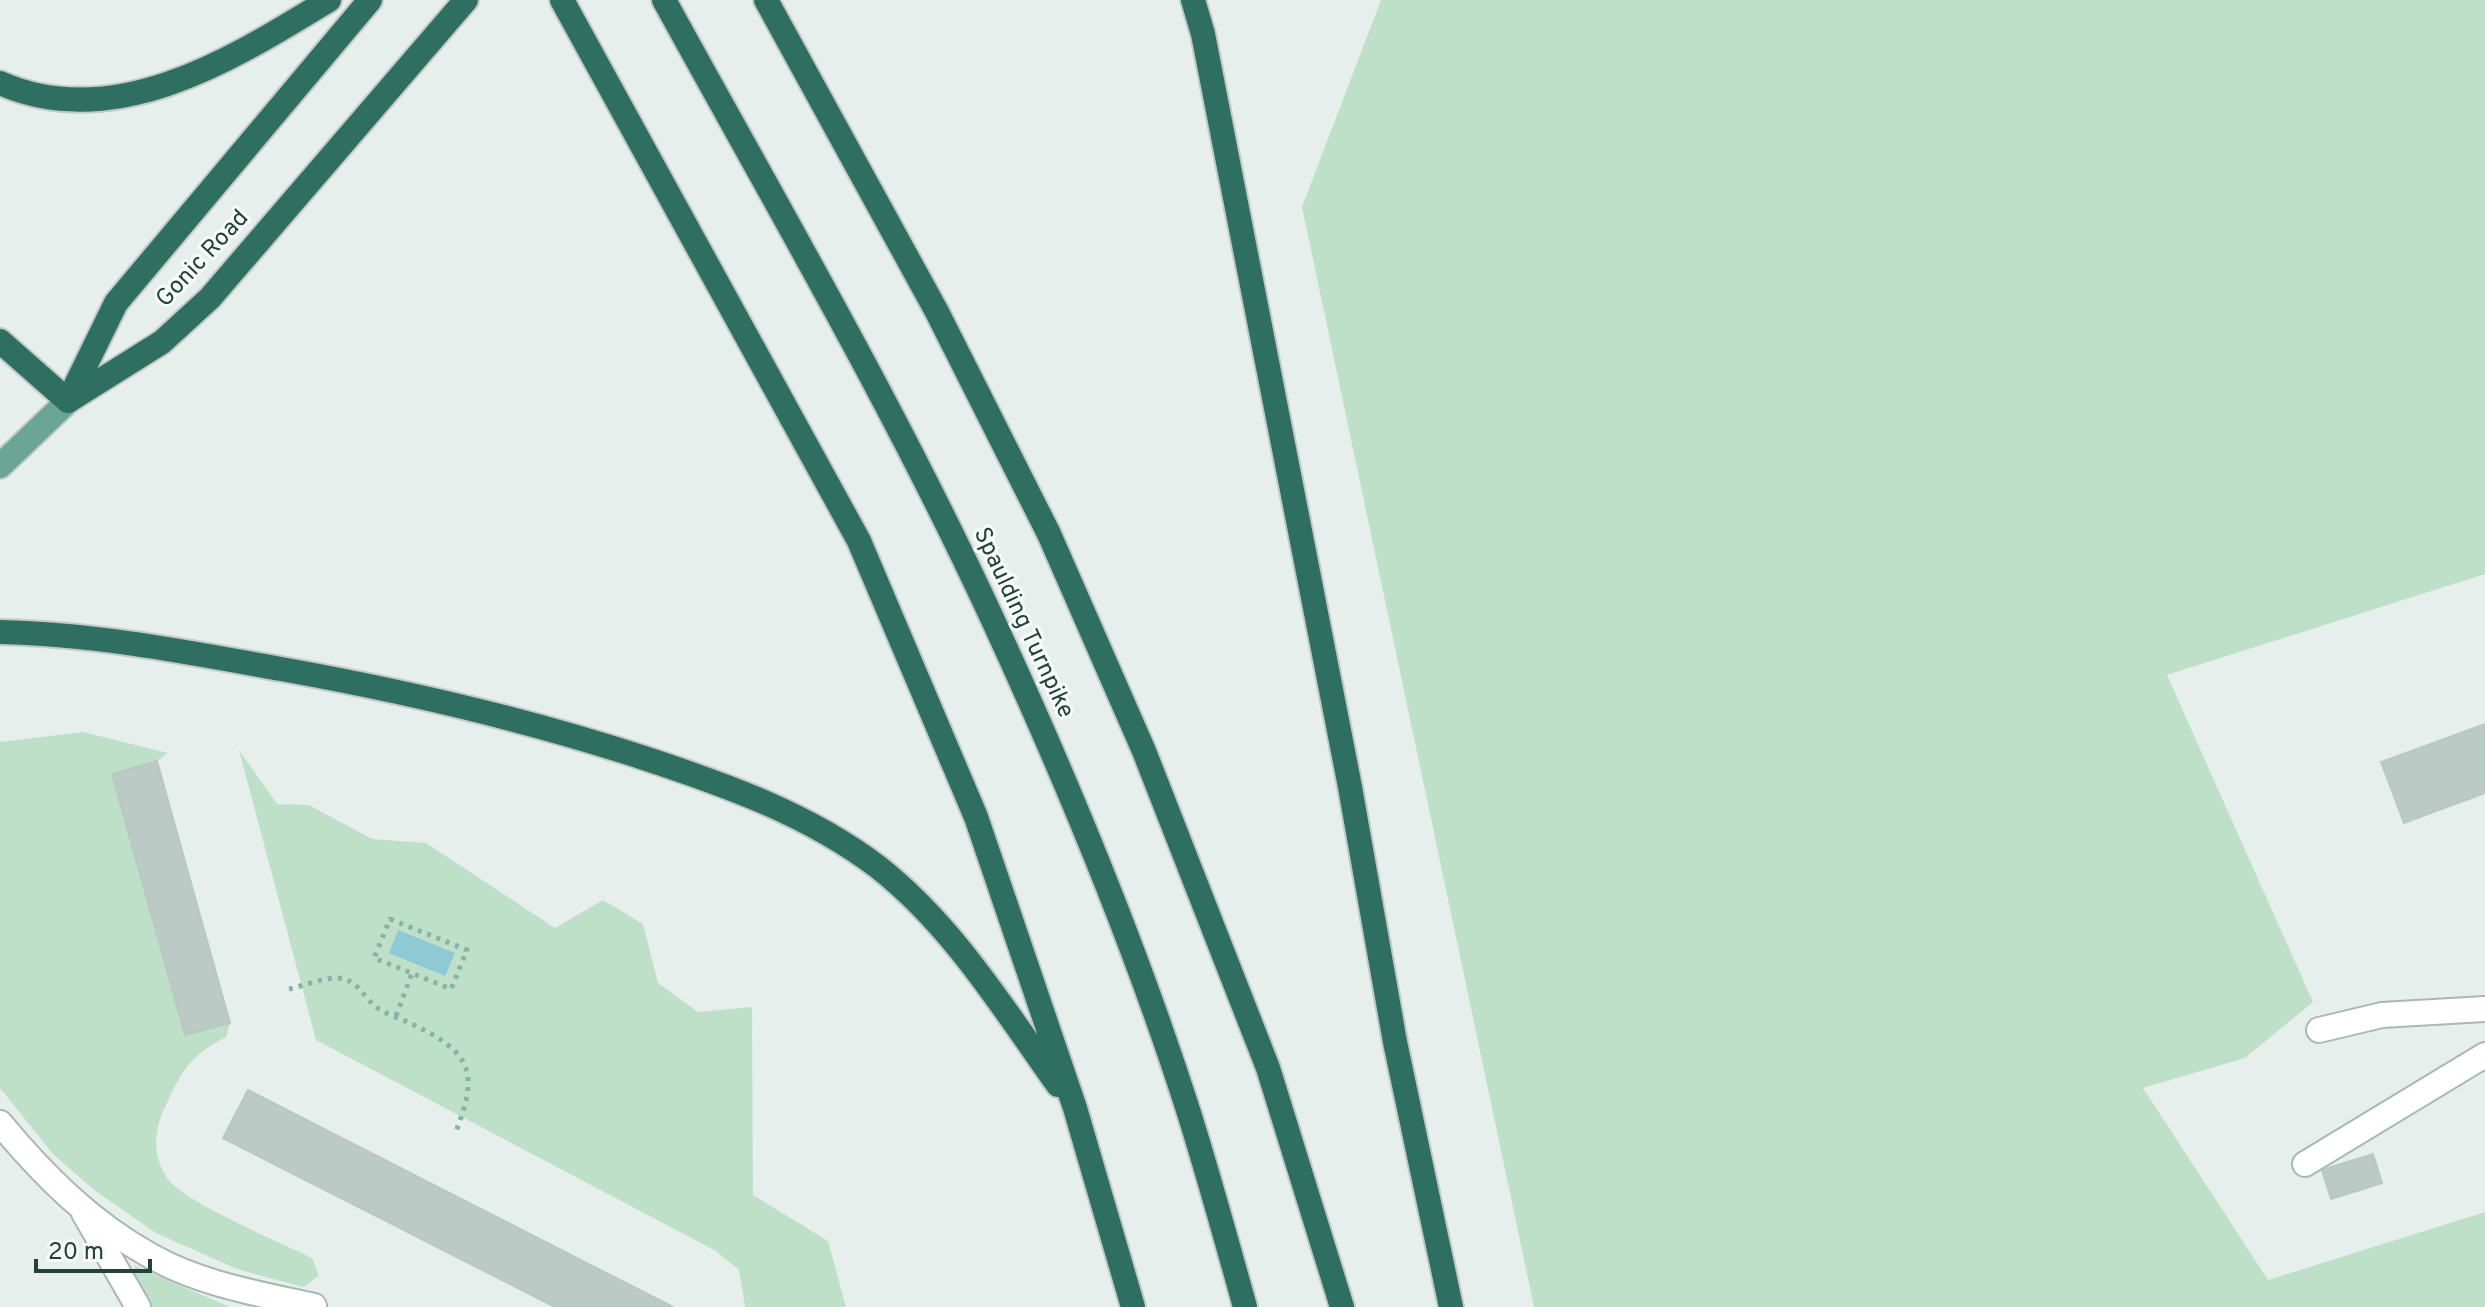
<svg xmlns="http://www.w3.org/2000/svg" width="2485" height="1307" font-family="Overpass,sans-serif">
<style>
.green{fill:#bfe0c8}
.water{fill:#8ec9d4}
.building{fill:#bbcac4;stroke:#b8c9c2;stroke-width:2}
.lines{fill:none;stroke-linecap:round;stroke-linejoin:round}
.minor-casing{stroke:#a8b8b2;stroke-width:28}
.major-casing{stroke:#c2cac8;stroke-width:28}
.highway-casing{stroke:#c2cac8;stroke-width:28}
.path{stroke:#86b3a5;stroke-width:5;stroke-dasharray:4 6;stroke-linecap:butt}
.minor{stroke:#fff;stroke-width:24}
.major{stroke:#6aa596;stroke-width:24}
.highway{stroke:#2f6f62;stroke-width:24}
.labels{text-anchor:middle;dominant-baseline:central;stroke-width:6;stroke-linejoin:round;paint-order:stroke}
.street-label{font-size:24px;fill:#24423a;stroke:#f7fbf9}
</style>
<rect width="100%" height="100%" fill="#e6efeb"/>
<path class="green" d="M1381,0H2485V574L2167,675L2313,1002L2245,1058L2143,1088L2268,1280L2485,1212V1307H1534L1302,207Z
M83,732L168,753L157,761L112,774L185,1035L230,1023L226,1037C192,1055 183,1068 167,1103C154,1128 151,1153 167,1178C183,1202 282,1243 312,1258L319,1276L303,1287L237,1269L156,1233L94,1190L53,1154L0,1088V742Z
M239,750L277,804L309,805L372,839L426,843L555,928L603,900L643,924L658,983L698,1012L752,1007L753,1195L828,1241L846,1307H745L739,1270L716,1251L316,1040Z
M135,1266L230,1307H143L132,1287Z"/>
<path class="water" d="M398,930L455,953L445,976L389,953Z"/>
<path class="building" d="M2485,724V793L2404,823L2381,762Z
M157,761L230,1023L185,1035L112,774Z
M248,1090L673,1307H555L223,1138Z
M2373,1154L2382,1183L2331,1199L2322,1170Z"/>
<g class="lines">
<defs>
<path id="minor" d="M2319,1030L2382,1015L2485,1009
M0,1123C43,1175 91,1223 151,1256C200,1284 260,1294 314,1306
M2305,1164L2485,1055
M84,1213L138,1307"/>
<path id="major" d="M0,466L68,401"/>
<path id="highway" d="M562,0L859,541L976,817L1075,1108L1133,1307
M664,0C776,204 894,406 992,618C1066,778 1135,944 1189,1113C1209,1177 1227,1242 1245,1307
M766,0L937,312L1049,534L1144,751L1268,1068L1342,1307
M1193,0L1203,34L1350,787L1395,1042L1451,1307
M0,83C115,134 234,58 329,0
M0,341L68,401
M68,401L162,342L210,298L466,0
M68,401L116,303L370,0
M0,632C95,634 187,652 281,669C404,691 525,719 644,758C726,785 808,814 878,867C953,926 1003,1008 1058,1085"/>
</defs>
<use href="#minor" class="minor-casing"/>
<use href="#major" class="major-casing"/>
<use href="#highway" class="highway-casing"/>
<path class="path" d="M390,919L467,950L451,989L374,958Z
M289,989C303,986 322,978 336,978C359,978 362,998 379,1009C388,1015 402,1019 412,1024C473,1053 479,1073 455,1134
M396,1016L412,973"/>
<use href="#minor" class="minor"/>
<use href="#major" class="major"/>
<use href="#highway" class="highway"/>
</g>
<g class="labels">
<g class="street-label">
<text transform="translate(203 259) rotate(-47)">Gonic Road</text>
<text transform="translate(1023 623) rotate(65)">Spaulding Turnpike</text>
</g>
</g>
<path d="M36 1259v12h114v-12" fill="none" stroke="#24423a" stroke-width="4"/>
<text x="48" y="1259" font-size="24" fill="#24423a" stroke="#f7fbf9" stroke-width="6" paint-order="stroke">20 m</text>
</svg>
